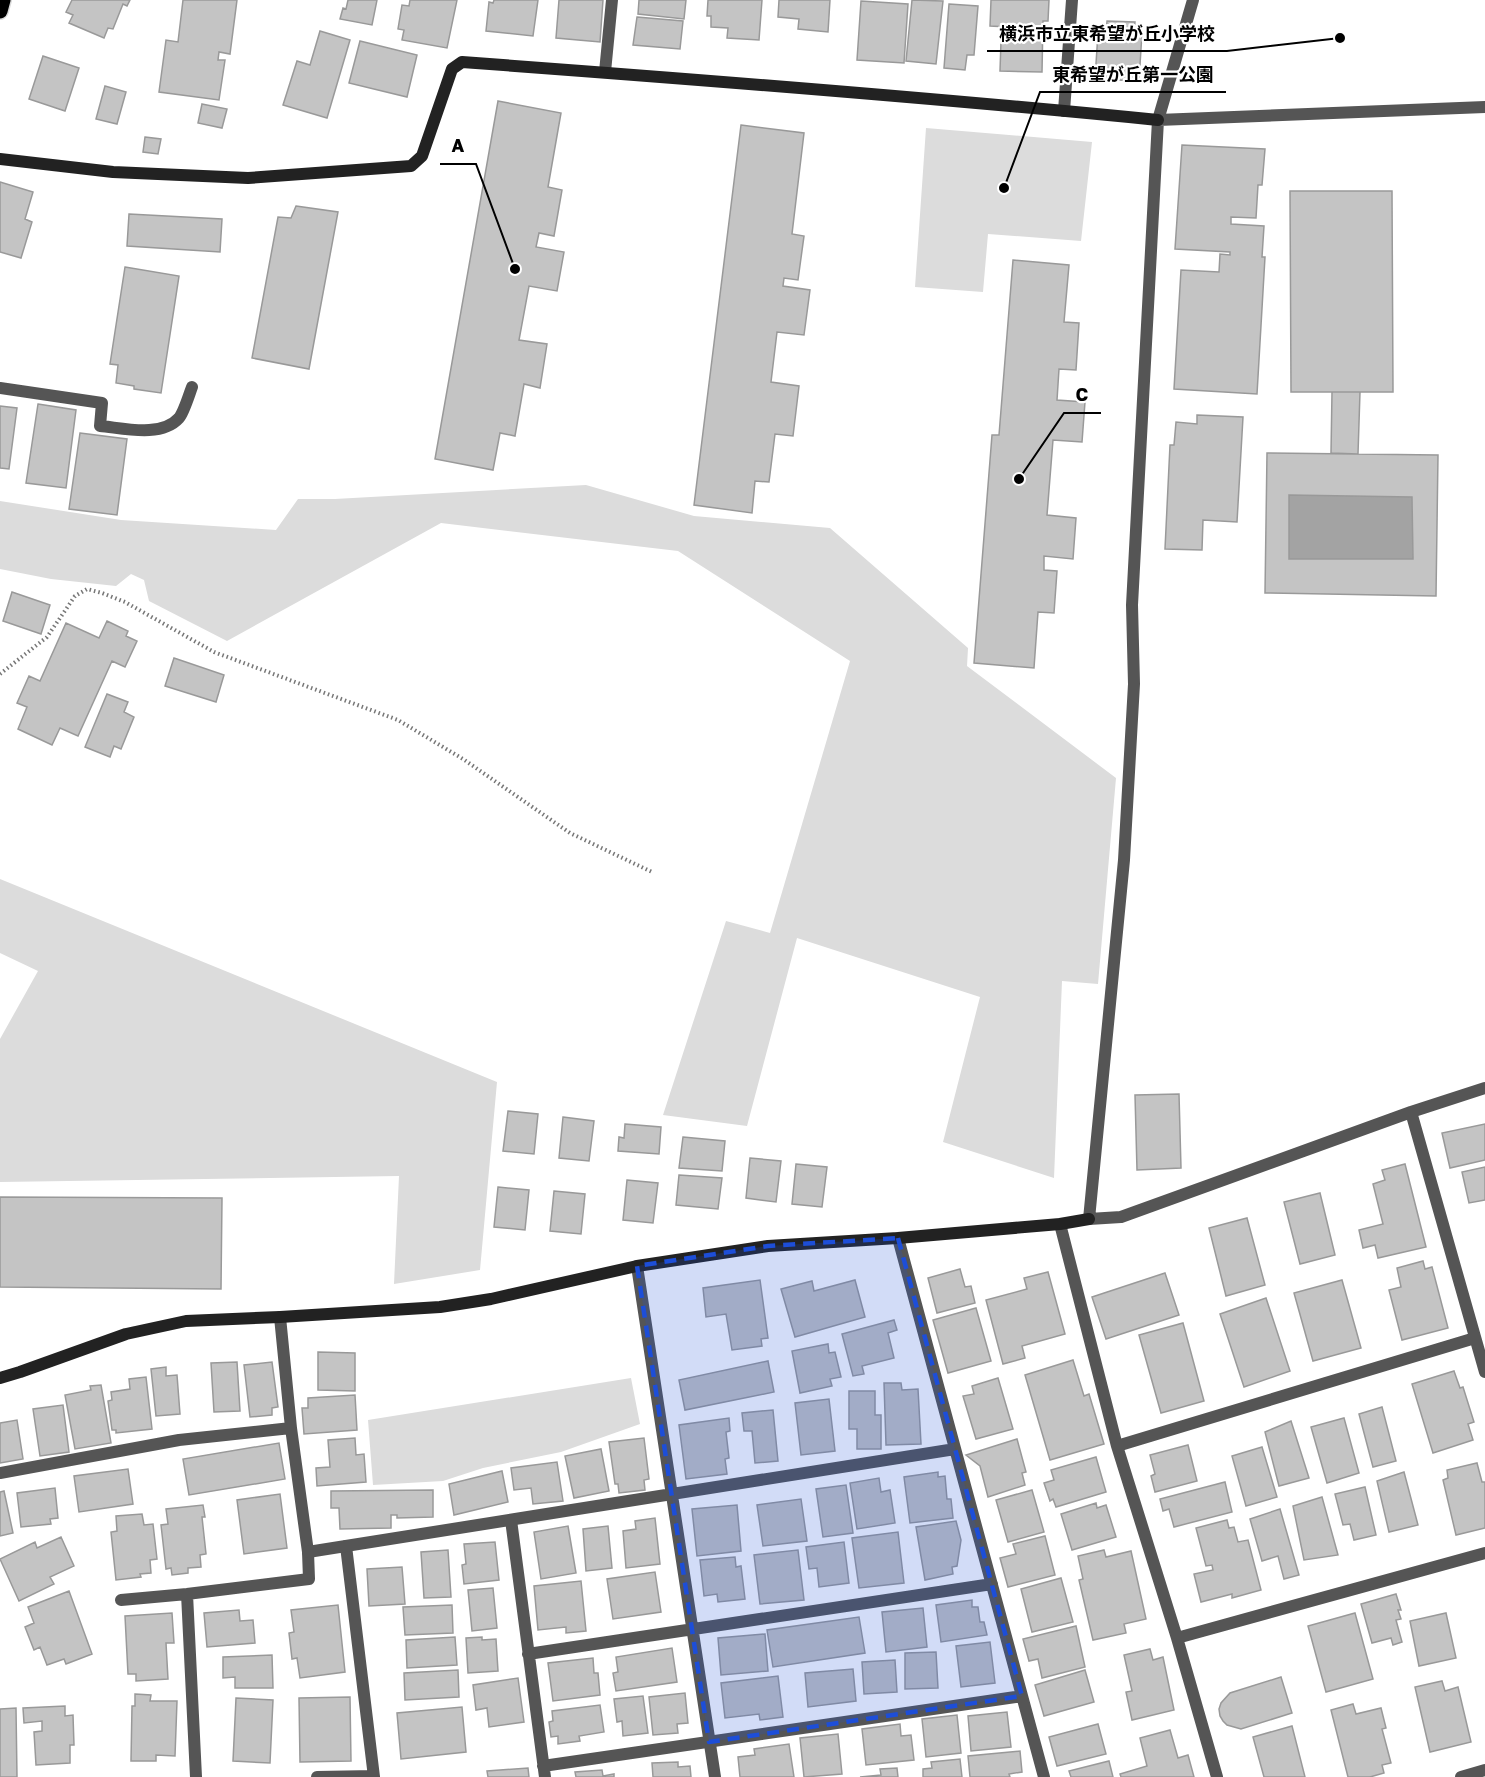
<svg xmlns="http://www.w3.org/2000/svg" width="1485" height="1777" font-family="'Golos Text','Noto Sans JP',sans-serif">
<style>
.green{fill:#dcdcdc}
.water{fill:#a3a3a3}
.building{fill:#c4c4c4;stroke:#999;stroke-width:1.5;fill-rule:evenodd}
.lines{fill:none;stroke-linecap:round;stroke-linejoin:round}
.primary-casing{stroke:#dbdbdb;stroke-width:18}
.path{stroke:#777;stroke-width:4;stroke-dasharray:1.5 3;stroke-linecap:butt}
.lane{stroke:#555;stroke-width:12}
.street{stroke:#555;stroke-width:12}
.secondary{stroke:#222;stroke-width:12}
.primary{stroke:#000;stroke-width:15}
.marked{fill:#1d4ed8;fill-opacity:0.2;stroke:#1d4ed8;stroke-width:4.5;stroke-dasharray:12 8;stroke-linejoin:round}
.leader{fill:none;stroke:#000;stroke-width:2}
.callout-dot{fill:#000;stroke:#fff;stroke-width:2}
.callout-label{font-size:18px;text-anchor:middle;font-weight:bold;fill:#000;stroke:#fff;stroke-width:4.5;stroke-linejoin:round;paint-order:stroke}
</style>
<rect width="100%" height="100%" fill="#fff"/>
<path class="green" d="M926,128L1092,142L1081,241L988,234L983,292L915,287Z
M586,485L694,516L830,528L968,648L967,666L1116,778L1098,984L1062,981L1054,1178L943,1142L980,997L797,938L747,1126L663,1115L726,921L770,933L850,661L678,551L441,523L227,641L149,601L144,580L131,574L116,586L51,579L0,569V501L121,520L276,530L298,499H335Z
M0,879L497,1082L480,1270L394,1284L399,1176L0,1182V1039L38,971L0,953Z
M631,1378L640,1424L561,1452L483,1468L443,1481L373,1485L368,1420Z"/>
<path class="water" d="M1289,495L1412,497L1413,559H1289Z"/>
<path class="building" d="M72,0H130L127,6L123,4L113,29L108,28L104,38L69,23L73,15L66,12Z
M183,0H237L230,54L219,52L218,60H225L219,100L159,92L166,40L178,42Z
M348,0H377L372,25L340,19L343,8L346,9Z
M410,0H457L447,48L402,40L404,30L398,29L402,5L409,6Z
M494,0H538L533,36L486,31L489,2L493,3Z
M559,0H603L600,42L556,38Z
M639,0H686L684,19L638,14Z
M708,0H762L759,40L727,38L728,28L711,27V16H707Z
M779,0H830L828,32L798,29L799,19L778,17Z
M912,0L943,1L936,64L906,61Z
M991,0H1049L1048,21H1043L1042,72L1000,71L1001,41H1007L1008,27L990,26Z
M861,1L908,4L904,63L857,60Z
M949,4L978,6L974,55H967L965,70L944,68Z
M637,17L683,21L680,49L633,45Z
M1107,21L1135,22L1134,33H1142L1139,81L1095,79L1098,33H1106Z
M320,31L350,40L327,118L283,105L297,61L310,65Z
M360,41L417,55L407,97L349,83Z
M43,56L79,68L65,111L29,99Z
M105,86L126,92L117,124L96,119Z
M498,101L561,113L548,187L562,190L554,236L539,233L536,247L564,252L557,291L529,286L519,340L547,344L540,388L524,384L515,436L500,433L493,470L435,459Z
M202,104L227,109L222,128L198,123Z
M741,125L804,133L792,234L804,236L798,280L784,278L783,286L810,290L804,335L777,332L771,382L799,386L793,436L775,434L769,482L755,481L752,513L694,505Z
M145,137L161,139L158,154L143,152Z
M1182,145L1265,149L1262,185H1258L1256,218L1231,217V224L1264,226L1262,257H1265L1257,394L1174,389L1181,270L1219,272L1220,254L1230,255V252L1175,249Z
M0,182L33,192L25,219L32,222L21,258L0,252Z
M1290,191H1392L1393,392H1291Z
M296,206L338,212L309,369L252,358L278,217L291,218Z
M129,214L222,219L220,252L127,246Z
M1013,260L1069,265L1064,322L1079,323L1076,370L1059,369L1057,400L1085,402L1082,442L1053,440L1047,515L1076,518L1073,559L1044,556V570L1057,571L1054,613L1038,612L1034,668L974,663L992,435H999Z
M125,267L179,276L161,393L134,389V386L116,383L118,365L110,364Z
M1332,392H1360L1358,454L1331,453Z
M38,404L76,410L66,488L26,483Z
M0,406L17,408L9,469L0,468Z
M1197,415L1243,417L1237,522L1203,520L1202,550L1165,549L1170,445H1174L1176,422L1197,424Z
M80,433L127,439L117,515L69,509Z
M1267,453L1438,455L1436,596L1265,593ZM1289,495L1412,497L1413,559H1289Z
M12,592L50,605L41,634L3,621Z
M107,621L128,631L126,636L137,641L125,667L112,661L78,736L60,728L52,745L18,729L27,707L17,703L29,676L40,681L66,623L99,638Z
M174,658L224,675L216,702L165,686Z
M107,694L128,702L124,712L134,717L121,749L114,746L110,757L85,747Z
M1179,1094L1181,1168L1137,1170L1135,1095Z
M508,1111L538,1114L534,1154L503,1151Z
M563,1117L594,1121L589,1161L559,1158Z
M625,1124L661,1127L659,1154L618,1151L619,1137L624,1138Z
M1485,1124V1160L1450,1168L1442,1133Z
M683,1137L725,1141L722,1171L679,1168Z
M750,1158L781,1161L776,1202L746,1198Z
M796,1164L827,1167L822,1207L792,1204Z
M1405,1164L1426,1247L1378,1258L1375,1245L1363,1248L1359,1230L1383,1224L1373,1184L1385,1180L1382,1170Z
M1485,1167V1200L1469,1203L1462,1172Z
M679,1175L722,1178L718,1209L676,1205Z
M627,1180L658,1183L653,1223L623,1220Z
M498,1187L529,1190L525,1230L494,1227Z
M554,1191L585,1194L581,1234L550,1231Z
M1320,1193L1335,1255L1300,1264L1284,1202Z
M0,1197L222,1198L221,1289L0,1287Z
M1247,1218L1265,1285L1226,1296L1209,1228Z
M1423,1261L1425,1269L1432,1267L1448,1328L1402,1340L1389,1290L1401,1287L1397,1268Z
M960,1269L965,1287L971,1286L975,1303L937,1313L928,1278Z
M1048,1272L1065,1334L1022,1346L1025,1358L1003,1364L986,1300L1027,1289L1024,1278Z
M1165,1273L1179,1315L1106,1339L1092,1297Z
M760,1280L768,1338L761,1339L762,1346L732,1350L726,1314L706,1317L703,1288Z
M855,1280L865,1317L795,1337L781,1289L812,1281L814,1291Z
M1342,1280L1361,1348L1313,1361L1294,1293Z
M1266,1298L1290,1371L1244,1387L1220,1314Z
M976,1308L991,1361L948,1373L933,1320Z
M894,1320L897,1330L888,1333L894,1358L862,1366L864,1374L853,1376L842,1334Z
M1183,1323L1204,1401L1161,1413L1139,1335Z
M828,1344L829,1353L835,1352L841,1377L830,1379L832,1386L800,1393L792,1351Z
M318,1352L355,1353V1391L318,1390Z
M1073,1360L1084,1396L1089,1394L1104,1444L1050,1460L1025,1375Z
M768,1361L774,1392L685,1410L679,1380Z
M237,1362L240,1411L214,1412L211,1363Z
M272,1362L278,1407L272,1408V1415L250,1417L244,1365Z
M166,1367V1376L177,1375L180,1414L156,1416L151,1369Z
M1454,1371L1460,1388L1463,1387L1474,1422L1468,1424L1473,1440L1433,1453L1412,1384Z
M146,1377L152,1429L116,1433V1430H112L108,1401L112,1400L111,1392L130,1389L129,1379Z
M998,1378L1013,1429L976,1439L963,1396L974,1394L972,1386Z
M884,1383H901L902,1390L918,1389L921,1444L886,1445Z
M101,1385L111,1443L75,1449L65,1395L91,1390L90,1386Z
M849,1391H875V1415H881V1449H857V1429H849Z
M355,1395L357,1430L304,1434L302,1408H308V1398Z
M829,1399L835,1451L801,1455L795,1403Z
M63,1405L69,1452L40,1456L33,1409Z
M1382,1407L1396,1461L1373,1467L1359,1414Z
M773,1410L778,1461L755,1463L752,1431H744L742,1413Z
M729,1418L730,1431L726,1432L729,1458L725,1459L727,1474L686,1479L679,1425Z
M1344,1418L1359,1473L1327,1483L1311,1427Z
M17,1420L23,1459L0,1463V1423Z
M1291,1421L1309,1478L1279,1486L1265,1432Z
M355,1438L356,1455L364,1454L366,1482L317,1486L316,1468L330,1467L328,1440Z
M644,1438L649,1479L644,1480L645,1490L619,1493L618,1484H615L609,1442Z
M1017,1439L1026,1472L1022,1473L1025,1485L988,1497L980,1466L966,1455Z
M279,1443L285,1479L189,1495L183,1459Z
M1188,1445L1197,1481L1155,1492L1151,1476L1155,1474L1150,1455Z
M1262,1447L1277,1497L1246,1506L1232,1456Z
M601,1449L609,1491L574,1498L565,1456Z
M1096,1457L1106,1492L1056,1507L1053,1499L1050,1501L1044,1483L1054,1480L1051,1470Z
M557,1462L563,1501L533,1504L531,1488L514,1490L511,1468Z
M1477,1463L1482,1482H1485V1528L1456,1535L1443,1480L1448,1478L1447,1470Z
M128,1469L133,1504L79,1512L74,1476Z
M502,1471L508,1502L454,1515L449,1484Z
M938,1472V1477L945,1476L947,1499H951L953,1518L910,1523L904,1477Z
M1404,1472L1418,1525L1389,1532L1377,1481Z
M879,1478L881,1492L890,1490L895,1523L857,1529L850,1483Z
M1225,1482L1232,1512L1174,1527L1169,1509L1163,1511L1160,1499Z
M846,1485L853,1533L823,1537L816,1489Z
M1365,1487L1376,1535L1354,1540L1350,1524L1343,1525L1335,1494Z
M55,1488L58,1518L50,1519L51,1524L21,1527L17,1493Z
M433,1490V1517L397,1518V1515H391V1528L340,1529L339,1508H331V1491Z
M1032,1490L1044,1532L1008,1542L996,1500Z
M4,1491L13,1533L0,1536V1492Z
M280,1494L287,1548L244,1554L237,1500Z
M1322,1497L1338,1555L1304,1560L1293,1506Z
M801,1499L807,1541L763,1546L757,1505Z
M1096,1503L1097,1508L1106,1505L1116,1537L1072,1550L1061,1514Z
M203,1505L205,1517H202L206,1554L200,1555L201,1567L188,1568V1573L172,1575L171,1568L166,1569L161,1525L168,1524L166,1509Z
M737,1505L741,1551L697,1556L692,1509Z
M1280,1509L1299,1575L1284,1579L1278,1556L1262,1561L1250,1519Z
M142,1514L144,1525L153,1524L157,1559L150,1560L151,1573L140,1574L141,1577L116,1580L111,1532L117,1531L116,1516Z
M655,1518L660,1564L626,1568L623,1531L636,1529L635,1521Z
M1227,1520L1229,1528L1234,1527L1238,1542L1248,1540L1261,1590L1232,1598V1594L1201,1602L1194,1574L1213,1570L1212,1565L1206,1566L1196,1528Z
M956,1521L961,1540L957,1566L952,1567L953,1574L925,1580L916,1527Z
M568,1526L576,1573L541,1579L534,1532Z
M608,1526L612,1568L586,1571L583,1529Z
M898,1532L904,1583L859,1588L852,1538Z
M1045,1536L1055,1575L1008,1587L1000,1558L1016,1554L1013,1544Z
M61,1537L74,1566L50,1577L54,1584L19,1601L0,1559L35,1542L37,1548Z
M495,1542L499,1580L464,1584L462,1565L466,1564L464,1544Z
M844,1542L849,1583L819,1587L817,1568L809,1569L806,1547Z
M448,1550L451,1597L424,1598L421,1552Z
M798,1550L804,1600L760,1604L754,1555Z
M1104,1550L1106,1557L1131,1551L1146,1619L1124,1624L1126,1633L1093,1640L1079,1580L1083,1579L1078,1556Z
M735,1557L736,1567L741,1566L745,1599L718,1602L717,1594L704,1596L700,1560Z
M402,1567L405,1604L369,1606L367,1569Z
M655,1572L661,1612L613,1619L607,1579Z
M1061,1578L1073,1622L1032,1632L1021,1589Z
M581,1581L586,1631L566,1633V1627L538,1630L534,1586Z
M493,1588L497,1628L472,1631L468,1590Z
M69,1591L92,1654L66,1664L64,1659L47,1665L40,1647L34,1650L25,1627L34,1623L28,1607Z
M1396,1594L1401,1610H1398L1401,1619L1396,1620L1402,1642L1393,1645L1391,1638L1372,1643L1361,1604Z
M972,1600V1607H978L980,1622H984L987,1635L941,1642L936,1605Z
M338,1605L345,1672L300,1678L297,1658L292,1659L289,1633L294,1632L291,1610Z
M452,1605L453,1633L405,1635L403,1607Z
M923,1608L927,1647L886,1652L882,1612Z
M239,1610L240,1621L253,1620L255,1643L207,1647L204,1613Z
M172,1613L174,1643H166L168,1679L136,1681V1674H128L125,1616Z
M1355,1613L1373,1679L1326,1692L1308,1626Z
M1446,1613L1456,1658L1419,1666L1410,1621Z
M859,1617L865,1653L773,1667L767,1630Z
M1076,1626L1085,1667L1042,1678L1038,1659L1029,1661L1023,1639Z
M765,1634L768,1671L721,1675L718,1638Z
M455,1637L457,1665L407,1668L406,1640Z
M482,1637V1640L496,1639L498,1671L468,1673L466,1638Z
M990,1642L995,1683L961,1687L956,1646Z
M672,1648L677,1682L616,1691L613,1673L618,1672L616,1657Z
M1150,1649L1153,1660L1163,1657L1174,1710L1132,1720L1126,1692L1132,1691L1124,1655Z
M936,1652L938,1688L905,1689V1653Z
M272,1655L273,1688H235V1677L223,1678V1657Z
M593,1658L594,1673H598L600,1695L553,1701L548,1663Z
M895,1660L897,1692L864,1694L862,1662Z
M853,1669L856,1701L808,1707L805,1673Z
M458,1670L459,1697L405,1700L404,1673Z
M1085,1670L1094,1702L1044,1716L1035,1685Z
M778,1676L783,1717L760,1720L759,1714L725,1718L721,1683Z
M1281,1677L1292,1713L1241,1729L1227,1725L1223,1721L1220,1716L1219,1709L1221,1703L1230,1693Z
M518,1678L524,1722L489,1727L487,1708L476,1710L473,1685Z
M1442,1681L1445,1691L1458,1687L1471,1742L1430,1752L1415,1687Z
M685,1693L688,1723L677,1724L678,1733L653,1735L649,1697Z
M135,1694L151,1695L150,1701H177L175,1756L156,1755V1761H131L132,1706H135Z
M643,1696L648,1733L623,1736L622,1721L617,1722L614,1699Z
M350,1697L351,1761L300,1762L299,1698Z
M236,1698L273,1700L270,1763L233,1761Z
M1353,1704L1356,1714L1381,1708L1386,1728L1382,1729L1391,1763L1382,1765L1384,1773L1370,1777H1348L1331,1710Z
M600,1705L604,1732L579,1736L580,1741L558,1744V1736L551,1737L549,1722L553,1721L552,1711Z
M65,1706V1716L73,1715L74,1745H70V1763L36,1765L34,1732L42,1731V1721L24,1723L23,1708Z
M462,1707L466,1752L401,1759L397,1713Z
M16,1708L17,1777H0V1709Z
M1007,1712L1011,1747L971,1751L968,1716Z
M957,1715L961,1753L926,1757L922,1719Z
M900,1724L901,1736L911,1735L914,1760L866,1765L862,1729Z
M1098,1724L1106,1754L1057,1766L1049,1737Z
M1292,1726L1305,1777H1264L1253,1737Z
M1170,1730L1178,1758L1188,1755L1194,1777H1121L1120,1774L1147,1766L1140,1738Z
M838,1734L842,1774L804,1777L800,1738Z
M789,1744L794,1777H740L738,1757L755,1755L754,1749Z
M1020,1751L1022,1772L1009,1774L1010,1777H970L968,1756Z
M960,1759L962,1777H923V1769L932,1768L931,1762Z
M1109,1761L1113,1777H1071L1069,1771Z
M678,1762V1767L690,1766L691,1777H653L652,1763Z
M528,1768L529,1777H488L487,1771Z
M897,1768L898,1777H860L881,1775L880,1769Z
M602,1770L603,1776L614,1774V1777H576L575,1772Z"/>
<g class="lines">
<defs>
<path id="primary" d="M0,11L3,0"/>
</defs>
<use href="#primary" class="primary-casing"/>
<path class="path" d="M0,674L47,637L75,596L87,589L102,593L125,602L214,652L398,720L463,759L570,833L652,872"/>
<path class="lane" d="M0,388L102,403L100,426C123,428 161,438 179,418C184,412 189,395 192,387
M0,1473L179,1440L291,1428
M346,1546L374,1777
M187,1594L196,1777
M121,1600L187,1594L309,1579L308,1552L291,1428L280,1317
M317,1777L374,1776"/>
<path class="street" d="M1193,0L1158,120L1132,605L1134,684L1124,860L1089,1219L1121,1217L1411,1112L1485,1088
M605,72L612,0
M1064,111L1072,0
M1158,120L1485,107
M1411,1112L1485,1372
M1060,1224L1117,1446L1177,1638L1217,1777
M898,1238L1044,1777
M637,1266L715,1777
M1117,1446L1475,1338
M511,1520L545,1777
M308,1552L955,1449
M1177,1638L1485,1553
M528,1654L992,1584
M543,1766L1022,1696
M1461,1777L1485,1770"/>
<path class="secondary" d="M0,159L113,172L248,178L411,166L422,156L452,69L462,62C694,79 926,97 1158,120
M0,1378L20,1372L126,1334L186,1321L280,1317L440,1307L491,1299L637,1266L768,1246L898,1238L1060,1224L1089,1219"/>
<use href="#primary" class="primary"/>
</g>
<path class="marked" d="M898,1238L1022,1696L709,1742L637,1266L768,1246Z"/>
<path class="leader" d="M1340 38L1227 51H987M1004 188L1040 92H1226M515 269L476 164H440M1019 479L1064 413H1101"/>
<g class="callout-dot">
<circle cx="1340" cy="38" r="6"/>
<circle cx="1004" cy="188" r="6"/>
<circle cx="515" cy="269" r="6"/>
<circle cx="1019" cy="479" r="6"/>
</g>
<g class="callout-label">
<text x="1107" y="40">横浜市立東希望が丘小学校</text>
<text x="1133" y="81">東希望が丘第一公園</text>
<text x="458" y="152">A</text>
<text x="1082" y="401">C</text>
</g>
</svg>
